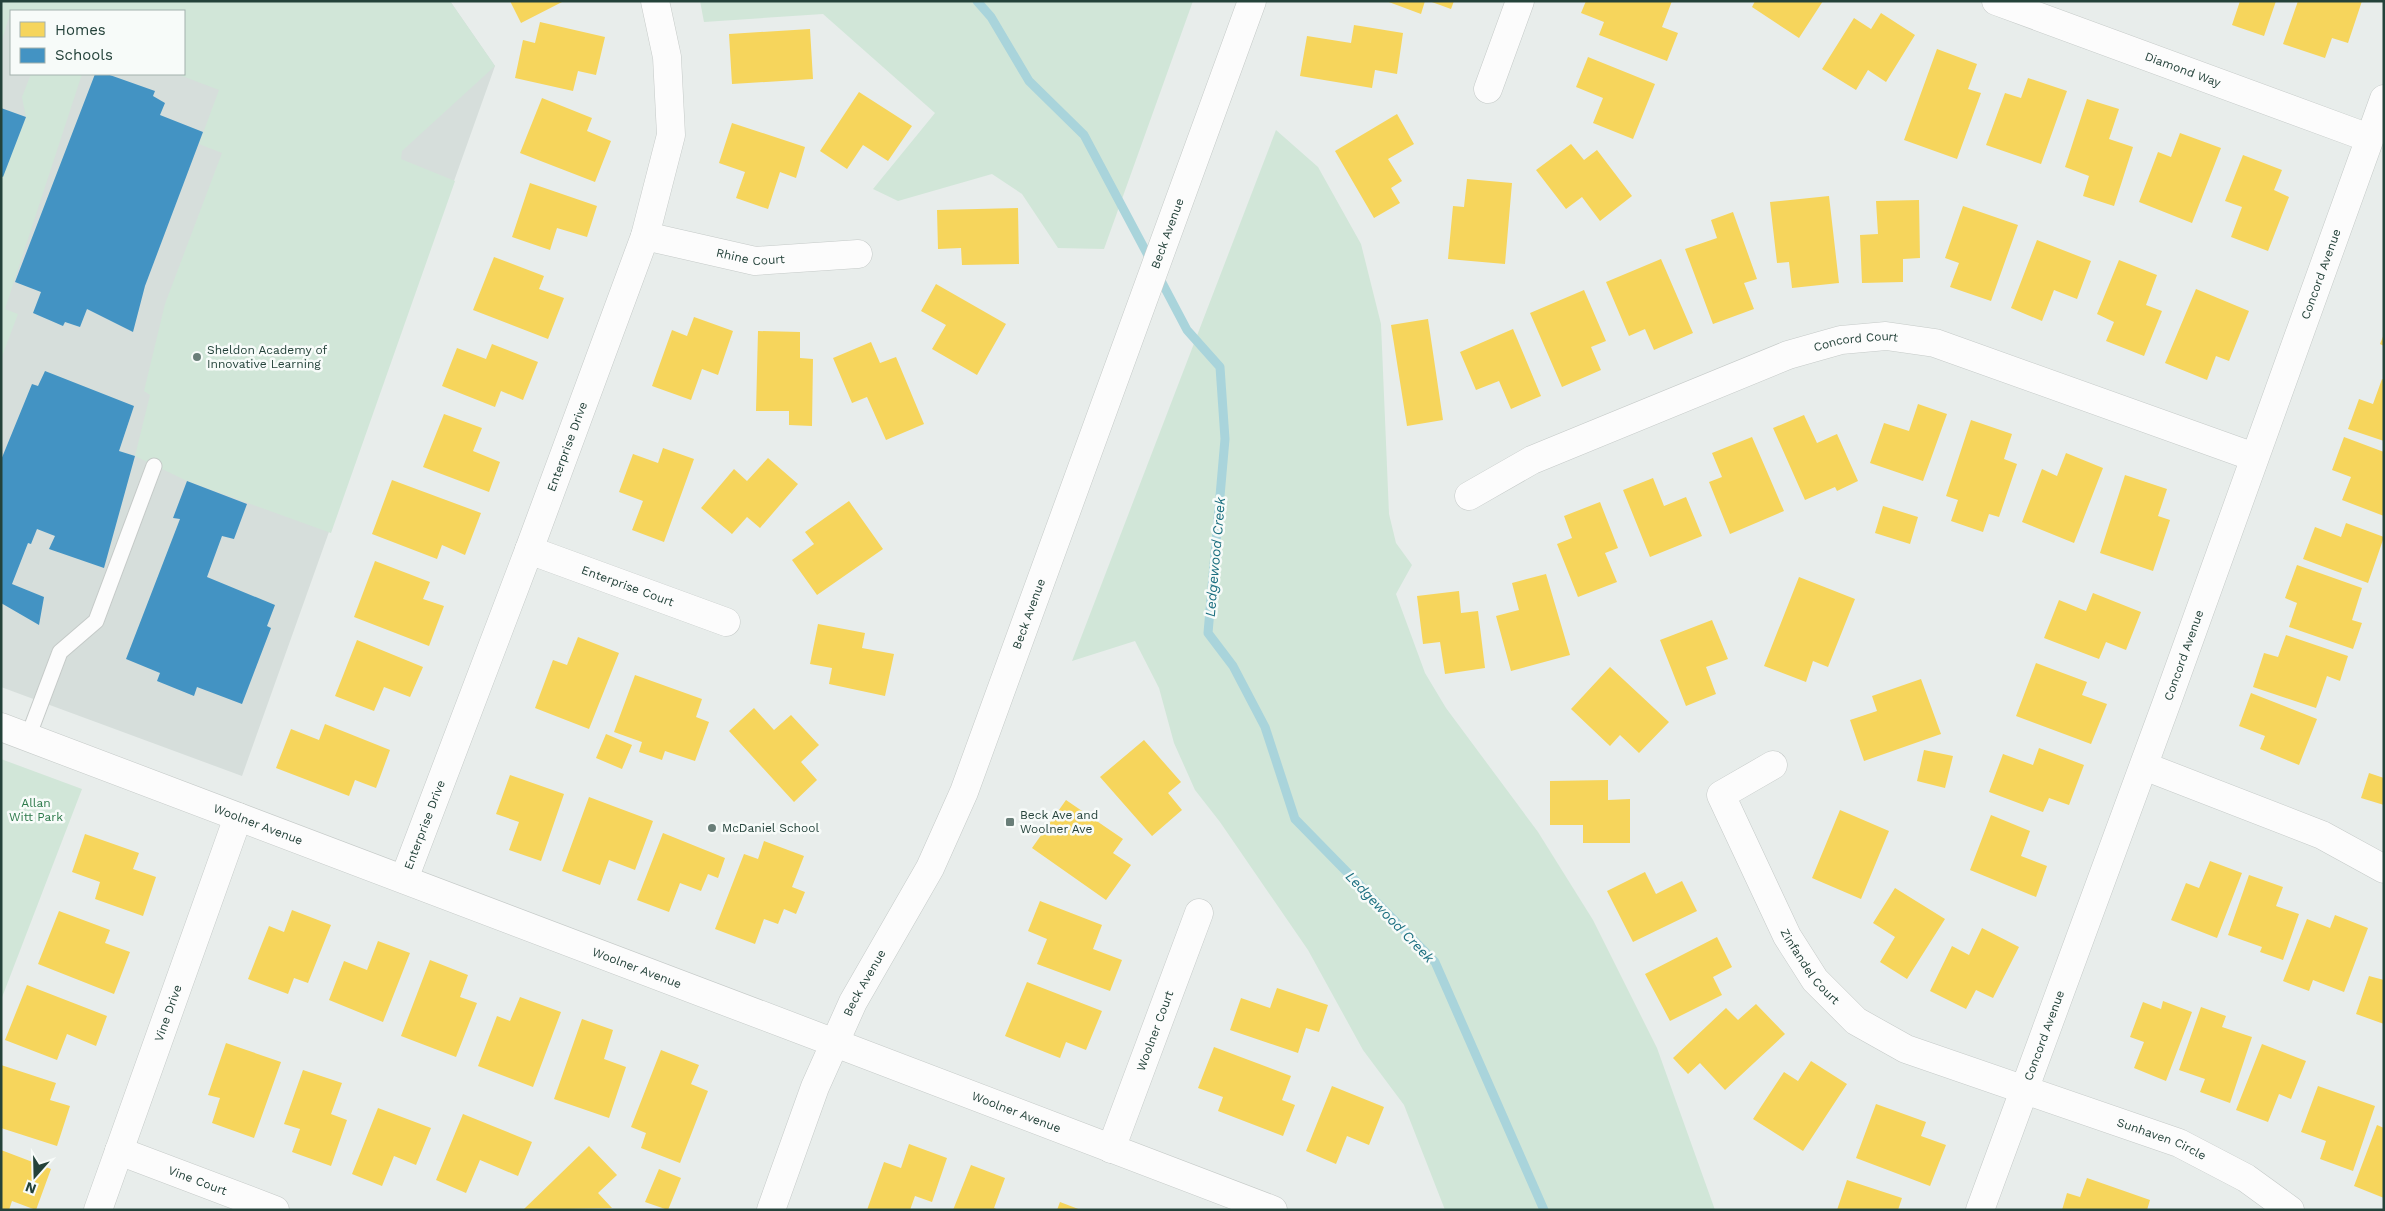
<svg xmlns="http://www.w3.org/2000/svg" width="2385" height="1211" font-family="'Work Sans',sans-serif">
<style>
.built{fill:#d6dedb;fill-rule:evenodd}
.green{fill:#d1e6d8}
.homes{fill:#f6d55c}
.schools{fill:#4393c3}
.lines{fill:none;stroke-linecap:round;stroke-linejoin:round}
.stream{stroke:#a9d4db;stroke-width:9}
.service-casing{stroke:#c5cac8;stroke-width:17}
.minor-casing{stroke:#c5cac8;stroke-width:29}
.tertiary-casing{stroke:#c5cac8;stroke-width:29}
.service{stroke:#fcfcfc;stroke-width:15}
.minor{stroke:#fcfcfc;stroke-width:28}
.tertiary{stroke:#fcfcfc;stroke-width:28}
.poi-dot{fill:#697e78;stroke:#f7fbf9;stroke-width:2}
.labels{text-anchor:middle;dominant-baseline:central;stroke-width:5;stroke-linejoin:round;paint-order:stroke}
.street-label{font-size:12px;fill:#24423a;stroke:#f7fbf9}
.poi-label{font-size:12px;fill:#24423a;stroke:#f7fbf9;text-anchor:start}
.park-label{font-size:12px;fill:#2d7a4b;stroke:#f7fbf9}
.water-label{font-size:14px;font-style:italic;fill:#1c6f80;stroke:#f7fbf9}
</style>
<rect width="100%" height="100%" fill="#e8edeb"/>
<path class="built" d="M1,1H450L495,66L242,776L1,687ZM11,11H184V74H11Z"/>
<path class="green" d="M1,1H450L495,66L402,151L401,159L455,181L331,533L187,481L135,456L150,395L144,391L165,304L222,153L199,144L219,90L177,74H184V11H11L1,43Z
M700,1H1193L1104,249L1058,248L1022,194L992,174L898,201L873,189L935,113L823,14L704,22Z
M31,74H82L5,309L18,314L1,359V177L26,118L22,97Z
M1276,130L1318,167L1361,244L1381,324L1389,514L1396,543L1412,565L1396,594L1425,673L1446,708L1538,832L1593,920L1657,1048L1715,1210H1445L1404,1105L1363,1050L1308,950L1220,822L1195,790L1174,743L1159,688L1135,641L1072,661Z
M1,759L82,789L1,1000Z"/>
<path class="homes" d="M510,1H564L521,23Z
M1386,1H1425L1421,14Z
M1429,1H1454L1451,9Z
M1586,1H1672L1662,27L1678,33L1667,61L1599,35L1604,22L1581,13Z
M1755,1H1823L1799,38L1752,7Z
M2240,1H2276L2264,36L2232,25Z
M2298,1H2362L2348,43L2332,38L2325,58L2283,44Z
M1881,13L1915,35L1886,82L1868,70L1856,90L1822,69L1854,18L1871,29Z
M540,22L605,37L596,75L578,71L573,91L515,78L523,40L535,43Z
M1354,25L1403,33L1397,74L1375,70L1372,88L1300,76L1307,36L1351,43Z
M810,29L813,79L732,84L729,34Z
M1937,49L1977,64L1968,89L1981,93L1957,159L1904,140Z
M1588,57L1655,84L1633,139L1593,123L1603,98L1576,87Z
M2028,78L2067,91L2041,164L1986,145L2005,93L2021,98Z
M859,92L912,126L888,161L863,145L847,169L820,151Z
M542,98L592,118L587,131L611,141L595,182L520,153Z
M2087,99L2119,109L2109,139L2133,147L2114,206L2083,196L2089,176L2065,167Z
M1397,114L1414,144L1388,159L1402,181L1391,188L1400,203L1374,218L1335,151Z
M732,123L805,147L796,178L780,172L768,209L736,198L745,172L719,163Z
M2180,133L2221,148L2192,223L2139,202L2158,152L2171,157Z
M1571,144L1584,160L1597,150L1632,196L1600,221L1582,197L1566,209L1536,170Z
M2243,155L2282,170L2274,190L2289,197L2268,251L2231,237L2242,207L2225,201Z
M1467,179L1512,183L1505,264L1448,259L1453,206L1464,207Z
M530,183L597,206L587,237L557,228L550,250L512,237Z
M1829,196L1839,283L1792,288L1789,262L1777,263L1770,202Z
M1919,200L1920,258L1903,259V282L1862,283L1860,235L1878,234L1876,201Z
M1963,206L2018,225L1991,301L1950,287L1959,263L1945,258Z
M1018,208L1019,264L962,265L961,248L938,249L937,210Z
M1733,212L1757,279L1744,283L1754,309L1713,324L1685,249L1717,238L1711,220Z
M2037,240L2091,261L2077,299L2054,290L2042,321L2011,308Z
M494,257L544,276L539,289L564,298L548,339L473,310Z
M1661,259L1693,333L1654,350L1645,329L1629,336L1606,282Z
M2119,260L2157,275L2146,305L2162,311L2144,356L2106,341L2114,322L2097,314Z
M936,284L1006,324L977,375L932,349L946,325L921,311Z
M2196,289L2249,311L2229,361L2216,356L2207,380L2165,363Z
M1584,290L1606,341L1591,347L1601,370L1562,387L1530,313Z
M694,317L733,331L718,375L702,369L691,400L652,386L672,330L687,336Z
M1428,319L1443,420L1407,426L1391,325Z
M1513,329L1541,396L1511,409L1499,381L1476,390L1460,352Z
M758,331L800,332V358L813,359L812,426L789,425V411H756Z
M2384,334V346L2380,344Z
M871,342L880,363L896,357L924,424L886,440L867,397L852,403L833,358Z
M492,344L538,362L523,400L501,391L495,407L442,386L457,348L486,359Z
M2382,379L2384,380V441L2348,429L2359,399L2373,404Z
M1918,404L1947,414L1923,481L1870,463L1884,423L1909,431Z
M444,414L482,428L473,451L500,462L489,492L423,467Z
M1804,415L1817,443L1837,434L1858,481L1837,491L1835,487L1805,500L1773,428Z
M1971,420L2012,434L2004,459L2017,464L1999,517L1989,514L1983,532L1951,521L1958,500L1946,496Z
M1752,437L1784,511L1730,534L1709,482L1722,477L1712,453Z
M2344,437L2384,452V516L2342,500L2351,477L2332,470Z
M663,448L694,459L664,542L632,530L643,501L619,492L633,454L658,463Z
M2066,453L2103,468L2074,543L2022,522L2042,469L2057,476Z
M768,458L798,484L760,528L747,517L732,534L701,508L734,469L747,481Z
M2125,475L2167,489L2158,516L2170,520L2153,571L2100,553Z
M1653,478L1664,506L1686,497L1702,536L1650,557L1623,490Z
M392,480L481,513L465,555L442,545L437,559L372,534Z
M849,501L883,549L817,595L792,560L814,544L805,532Z
M1600,502L1618,548L1605,553L1617,582L1578,597L1557,544L1572,538L1564,516Z
M1883,506L1918,517L1910,544L1875,533Z
M2346,523L2384,537L2368,583L2303,559L2315,527L2341,537Z
M375,561L430,582L423,599L444,606L429,646L354,617Z
M2297,565L2362,588L2352,620L2362,623L2353,649L2289,627L2297,603L2285,598Z
M1546,574L1570,655L1511,671L1496,616L1519,610L1512,583Z
M1799,577L1855,599L1828,667L1813,661L1806,682L1764,666Z
M1459,591L1461,613L1478,611L1485,668L1445,674L1440,642L1423,644L1417,596Z
M2093,593L2141,612L2126,650L2106,642L2099,659L2044,638L2059,600L2086,611Z
M1712,620L1728,659L1706,667L1716,694L1686,706L1660,640Z
M818,624L865,633L862,648L894,654L885,696L829,684L832,668L810,664Z
M2286,635L2348,656L2340,681L2327,676L2316,708L2253,687L2264,653L2278,657Z
M578,637L619,653L589,729L535,708L553,660L567,665Z
M357,640L423,667L410,697L384,687L374,711L335,696Z
M2036,663L2087,682L2082,695L2107,704L2091,744L2016,716Z
M1610,667L1669,722L1639,753L1620,735L1610,746L1571,709Z
M635,675L702,699L696,717L709,722L695,761L665,751L662,760L639,752L642,742L614,732Z
M1921,679L1941,734L1864,761L1850,720L1877,711L1872,696Z
M2251,693L2317,719L2299,765L2260,749L2265,736L2239,726Z
M754,708L774,730L791,715L819,745L801,762L817,780L794,802L729,731Z
M325,724L390,750L376,788L355,780L349,796L276,768L291,729L319,740Z
M606,734L632,745L622,769L596,758Z
M1144,740L1181,782L1168,793L1182,810L1152,836L1100,777Z
M2039,748L2084,765L2069,805L2049,798L2043,812L1989,792L2003,754L2033,765Z
M1924,750L1953,756L1945,788L1917,781Z
M2369,773L2384,778V805L2361,798Z
M510,775L564,794L541,861L509,850L519,822L496,814Z
M1608,780V800L1630,799V843H1583V825H1550V781Z
M589,797L653,821L635,870L609,860L600,885L562,871Z
M1066,800L1123,839L1113,853L1131,865L1106,900L1032,848Z
M1840,810L1889,831L1861,899L1812,878Z
M1991,815L2030,831L2021,856L2047,866L2036,897L1970,870Z
M663,833L725,858L718,878L708,874L701,891L680,883L669,912L637,900Z
M85,834L139,853L133,869L156,877L143,916L95,899L100,882L72,872Z
M764,841L804,856L792,887L805,892L796,914L784,909L778,924L764,919L755,944L715,929L744,854L758,859Z
M2210,861L2242,873L2217,938L2171,920L2186,883L2199,888Z
M1645,872L1656,894L1682,881L1697,911L1633,942L1607,891Z
M2249,875L2283,887L2276,906L2299,914L2283,960L2260,952L2262,947L2228,935Z
M1895,888L1945,919L1907,979L1880,962L1895,937L1873,923Z
M1040,901L1102,925L1093,949L1122,960L1110,991L1037,964L1047,939L1028,931Z
M292,910L331,925L308,983L294,978L288,994L248,979L269,926L284,932Z
M59,911L110,930L105,943L130,952L114,994L38,964Z
M2335,915L2368,928L2344,992L2313,980L2309,991L2283,981L2307,919L2330,928Z
M1982,928L2019,947L1993,998L1976,990L1966,1009L1930,991L1952,946L1969,955Z
M1717,937L1732,967L1713,977L1722,995L1670,1021L1645,974Z
M378,941L410,953L383,1022L329,1000L344,961L367,970Z
M430,960L468,975L460,997L477,1003L456,1057L401,1036Z
M2369,976L2384,980V1024L2356,1014Z
M1027,982L1102,1011L1086,1050L1066,1042L1060,1058L1005,1036Z
M27,985L107,1016L96,1046L67,1034L57,1060L5,1040Z
M1277,988L1328,1005L1319,1032L1306,1028L1298,1053L1230,1030L1241,998L1270,1008Z
M520,997L561,1012L533,1087L478,1066L497,1016L510,1021Z
M2163,1001L2192,1012L2166,1081L2134,1068L2144,1042L2130,1037L2143,1002L2161,1009Z
M1756,1004L1785,1034L1725,1090L1700,1063L1688,1074L1673,1058L1726,1008L1738,1020Z
M2201,1007L2226,1016L2222,1027L2252,1037L2230,1103L2200,1092L2205,1079L2179,1070Z
M582,1019L613,1030L604,1059L626,1067L609,1118L554,1099Z
M226,1043L281,1062L254,1138L212,1123L220,1098L208,1095Z
M2262,1044L2306,1061L2291,1099L2279,1094L2268,1122L2236,1110Z
M1214,1047L1291,1076L1282,1100L1295,1105L1283,1136L1218,1111L1223,1097L1198,1088Z
M661,1050L699,1065L691,1084L708,1091L680,1163L641,1148L646,1133L631,1127Z
M1811,1061L1847,1084L1803,1151L1753,1119L1784,1072L1798,1081Z
M1,1065L56,1083L50,1100L70,1106L57,1146L1,1128Z
M303,1070L342,1083L331,1114L347,1120L331,1166L292,1152L300,1129L284,1124Z
M1332,1086L1384,1107L1369,1145L1347,1136L1336,1164L1306,1151Z
M2318,1086L2375,1106L2353,1171L2320,1159L2326,1141L2301,1132Z
M1876,1104L1926,1122L1921,1136L1946,1145L1930,1186L1856,1158Z
M378,1108L431,1128L416,1165L394,1156L382,1186L352,1174Z
M463,1114L532,1142L518,1176L480,1160L466,1193L436,1180Z
M2377,1125L2384,1128V1198L2354,1186Z
M909,1144L947,1158L932,1202L915,1196L910,1210H867L884,1162L901,1168Z
M589,1146L617,1175L598,1193L612,1208L523,1210Z
M1,1150L51,1169L36,1210L12,1201L9,1210H1Z
M971,1165L1005,1178L994,1208L999,1210H953Z
M659,1169L681,1178L668,1210L645,1202Z
M2087,1178L2150,1200L2147,1210H2062L2067,1193L2080,1197Z
M1847,1180L1902,1198L1898,1210H1837Z
M1060,1202L1081,1210H1057Z"/>
<path class="schools" d="M95,74H107L155,91L153,96L165,103L160,115L203,132L145,286L133,332L87,309L80,327L65,322L63,326L33,313L41,292L15,282Z
M1,108L26,117L3,177L1,176Z
M45,371L134,406L119,451L135,456L104,568L49,549L55,536L37,529L31,544L28,543L12,584L44,597L39,625L1,603V460L32,384L38,386Z
M187,481L247,504L234,539L222,536L207,577L275,605L267,626L271,628L242,704L197,687L194,696L157,681L160,673L126,659L180,519L173,518Z"/>
<g class="lines">
<path class="stream" d="M977,1L991,17L1029,81L1084,135L1151,261
M1158,275L1187,330L1220,367L1225,439L1208,633L1233,666L1265,727L1295,819L1435,962L1544,1210"/>
<defs>
<path id="service" d="M28,737L60,652L96,621L154,466"/>
<g id="minor">
<path id="s1" d="M1996,1L2369,138"/>
<path d="M1488,89L1520,1"/>
<path id="s2" d="M645,236L755,261L858,254"/>
<path id="s3" d="M1469,496L1532,460L1788,355L1841,340L1886,336L1935,343L2254,457"/>
<path id="s4" d="M529,550L726,622"/>
<path id="s5" d="M1773,765L1721,795L1787,936L1815,980L1856,1021L1906,1049L2179,1143L2246,1178L2290,1210"/>
<path d="M2144,766L2322,835L2384,869"/>
<path id="s6" d="M404,879L529,550L645,236L671,135L667,57L655,1"/>
<path id="s7" d="M835,1043L1273,1210"/>
<path id="s8" d="M1111,1149L1199,913"/>
<path id="s9" d="M119,1151L275,1210"/>
<path id="s10" d="M98,1210L238,817"/>
<path id="s11" d="M1980,1210L2168,699L2384,99"/>
</g>
<g id="tertiary">
<path id="s12" d="M1,727L835,1043"/>
<path id="s13" d="M771,1210L815,1087L853,1002L930,868L964,792L1252,1"/>
</g>
</defs>
<use href="#service" class="service-casing"/>
<use href="#minor" class="minor-casing"/>
<use href="#tertiary" class="tertiary-casing"/>
<use href="#service" class="service"/>
<use href="#minor" class="minor"/>
<use href="#tertiary" class="tertiary"/>
</g>
<g class="poi-dot">
<circle cx="197" cy="357" r="5"/>
<rect x="1005" y="817" width="10" height="10" rx="2.5"/>
<circle cx="712" cy="828" r="5"/>
</g>
<g class="labels">
<g class="street-label">
<text stroke="none"><textPath href="#s1" startOffset="199">Diamond Way</textPath></text>
<text stroke="none"><textPath href="#s13" startOffset="1056">Beck Avenue</textPath></text>
<text stroke="none"><textPath href="#s2" startOffset="108">Rhine Court</textPath></text>
<text stroke="none"><textPath href="#s11" startOffset="996">Concord Avenue</textPath></text>
<text stroke="none"><textPath href="#s3" startOffset="419">Concord Court</textPath></text>
<text stroke="none"><textPath href="#s6" startOffset="462">Enterprise Drive</textPath></text>
<text stroke="none"><textPath href="#s4" startOffset="105">Enterprise Court</textPath></text>
<text stroke="none"><textPath href="#s13" startOffset="651">Beck Avenue</textPath></text>
<text stroke="none"><textPath href="#s11" startOffset="591">Concord Avenue</textPath></text>
<text stroke="none"><textPath href="#s12" startOffset="275">Woolner Avenue</textPath></text>
<text stroke="none"><textPath href="#s6" startOffset="58">Enterprise Drive</textPath></text>
<text stroke="none"><textPath href="#s5" startOffset="254">Zinfandel Court</textPath></text>
<text stroke="none"><textPath href="#s12" startOffset="680">Woolner Avenue</textPath></text>
<text stroke="none"><textPath href="#s13" startOffset="246">Beck Avenue</textPath></text>
<text stroke="none"><textPath href="#s10" startOffset="209">Vine Drive</textPath></text>
<text stroke="none"><textPath href="#s8" startOffset="126">Woolner Court</textPath></text>
<text stroke="none"><textPath href="#s11" startOffset="186">Concord Avenue</textPath></text>
<text stroke="none"><textPath href="#s7" startOffset="194">Woolner Avenue</textPath></text>
<text stroke="none"><textPath href="#s5" startOffset="654">Sunhaven Circle</textPath></text>
<text stroke="none"><textPath href="#s9" startOffset="84">Vine Court</textPath></text>
</g>
<g class="poi-label">
<text x="207" y="350">Sheldon Academy of<tspan x="207" dy="14">Innovative Learning</tspan></text>
<text x="1020" y="815">Beck Ave and<tspan x="1020" dy="14">Woolner Ave</tspan></text>
<text x="722" y="828">McDaniel School</text>
</g>
<g class="park-label">
<text x="36" y="803">Allan<tspan x="36" dy="14">Witt Park</tspan></text>
</g>
<g class="water-label">
<text transform="translate(1215 557) rotate(-85)">Ledgewood Creek</text>
<text transform="translate(1390 917) rotate(46)">Ledgewood Creek</text>
</g>
</g>
<rect width="2385" height="1211" fill="none" stroke="#24423a" stroke-width="5"/>
<rect x="10" y="10" width="175" height="65" fill="#f7fbf9" stroke="#a3b1ad"/>
<rect x="20" y="22" width="25" height="15" fill="#f6d55c" stroke="#a3b1ad"/>
<text x="55" y="35" font-size="15" fill="#24423a">Homes</text>
<rect x="20" y="48" width="25" height="15" fill="#4393c3" stroke="#a3b1ad"/>
<text x="55" y="60" font-size="15" fill="#24423a">Schools</text>
<g transform="translate(35 1176) rotate(200)" stroke="#f7fbf9" stroke-width="4" paint-order="stroke">
<path d="M0-4L9 19L0 12L-9 19Z" fill="#24423a"/>
<text y="-8" font-size="14" font-weight="bold" text-anchor="middle" fill="#24423a">N</text>
</g>
</svg>
